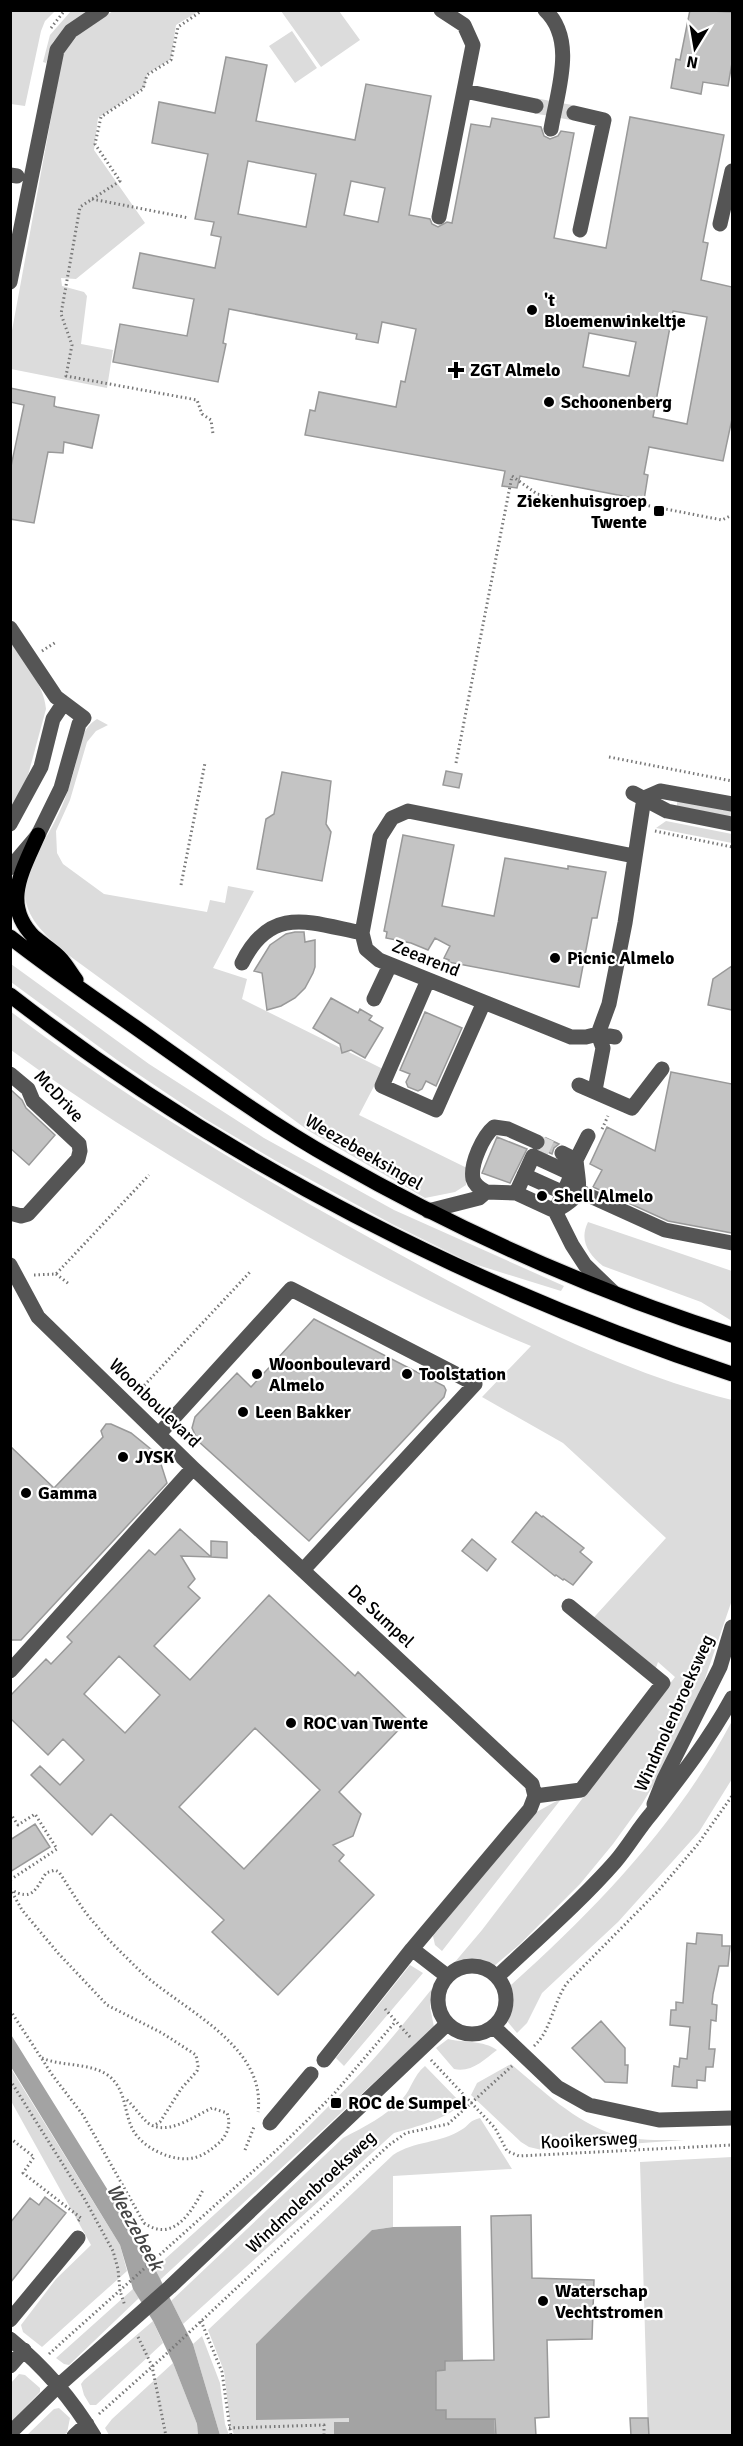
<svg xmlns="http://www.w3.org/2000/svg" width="743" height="2446" font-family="Signika,sans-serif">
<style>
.green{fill:#dcdcdc}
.water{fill:#a3a3a3}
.building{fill:#c4c4c4;stroke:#999;stroke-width:1.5;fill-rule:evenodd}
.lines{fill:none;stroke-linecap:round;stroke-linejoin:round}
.minor-tunnel{stroke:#d9d9d9;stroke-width:15;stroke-dasharray:15 8;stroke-linecap:butt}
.major-casing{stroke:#dbdbdb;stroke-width:17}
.path{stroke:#777;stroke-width:3;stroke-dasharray:1.5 3;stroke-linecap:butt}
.minor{stroke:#555;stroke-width:15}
.major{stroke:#000;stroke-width:15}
.minor-bridge{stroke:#555;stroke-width:15}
.poi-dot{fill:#000;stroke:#fff;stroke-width:2}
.labels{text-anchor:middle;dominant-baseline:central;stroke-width:4.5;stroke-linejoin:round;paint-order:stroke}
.poi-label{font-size:18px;font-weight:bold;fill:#000;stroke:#fff;text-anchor:start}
.street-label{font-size:18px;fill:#000;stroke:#fff}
.water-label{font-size:20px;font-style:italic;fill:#444;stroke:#fff}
</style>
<rect width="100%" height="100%" fill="#fff"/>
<path class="green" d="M10,11H55L45,21L41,31L25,106L11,104Z
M71,11H88L53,42L46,63L43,62L50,35Z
M113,11H199L176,25L171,59L147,74L145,87L98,118L94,150L145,223L76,279L61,278L62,286L84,292L87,296L81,344L113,350L107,388L11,369V336L63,53L79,34Z
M281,11H339L360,40L321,67Z
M292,31L317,68L295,83L269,46Z
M10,641C24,662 44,684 46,709L27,779L10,810Z
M97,719L108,725L96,731L87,742L70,800L56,831L57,853L63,864L104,894L207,912L210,900L225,903L228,886L254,891L213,968L247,979L242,999L383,1069L359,1115L467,1168L466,1185L455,1192L425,1198L309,1131L67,954C50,939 27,921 25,896C24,869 45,842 56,819C65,802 71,782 76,763C80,745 81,729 97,719Z
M680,800L732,810V819L677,807V802Z
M666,821L732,834V843L656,828Z
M11,964L149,1064L264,1138L394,1210L564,1286L561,1291L471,1263L392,1224L276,1161L205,1119L117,1060L11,982Z
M10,1011C123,1097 246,1169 370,1238C486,1302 603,1367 732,1400V1600L698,1699L666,1764L642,1804L613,1844L580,1884L520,1944L494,1966C477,1966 465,1958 449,1969L482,1930L675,1677L658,1662L652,1679L587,1625L666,1538L563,1443L482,1397L531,1346C423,1302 323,1247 224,1188C151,1145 79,1100 11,1050Z
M588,1222L732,1271V1321L701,1302L603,1266C588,1254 579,1240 588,1222Z
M732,1721V1779L699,1832L618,1922L542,1993L527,2023L517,2033L507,2021L512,2000L511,1985C597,1908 678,1823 732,1721Z
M562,1798L442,1951L435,1945L433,1936L533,1814Z
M410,1965L423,1973L344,2066L336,2058Z
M435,1985L430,2007L434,2027L160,2280L155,2268C223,2207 292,2146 355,2079C383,2050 409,2017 435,1985Z
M448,2039C465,2043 483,2040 497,2050C484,2060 471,2073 454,2069L436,2048Z
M511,2064C542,2090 575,2122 615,2135C637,2141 663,2140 685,2140L542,2150L529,2147L521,2142L471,2095L477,2083Z
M425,2066L462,2104C442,2121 418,2126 394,2133L183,2324L171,2301L343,2138C364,2127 386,2116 403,2098C412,2088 413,2076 425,2066Z
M10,2067L120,2245L127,2271L42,2347L23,2332L21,2325L56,2279L91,2245L11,2101Z
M480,2118L512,2169L393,2176V2227L372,2230L349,2422H334V2435H234L230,2423L224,2371L208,2330L393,2155C414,2141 441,2143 461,2130C470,2125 468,2121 480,2118Z
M732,2157V2435H648L640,2162Z
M133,2289L139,2298L69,2365L64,2364L56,2358Z
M153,2321L163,2343L96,2405H90L84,2395L81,2384L84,2380Z
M202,2336L220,2383L225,2424L229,2435H220L193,2344Z
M173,2363L197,2424L198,2435H109L105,2428L112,2419Z
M19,2374L25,2375L40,2388V2392L11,2422V2383Z
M59,2408L70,2418L67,2433L63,2435H27L54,2409Z"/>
<path class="water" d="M10,2033L147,2253L193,2344L220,2435H198L197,2424L173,2363L153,2321L133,2289L120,2245L11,2067Z
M461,2226L463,2360L446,2361L445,2370H436L437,2409L494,2408L495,2435H334V2422H349V2418L256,2420V2344L372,2230L393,2227Z"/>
<path class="building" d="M690,10L732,12V63L728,86L703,82L701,94L671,88L676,59L680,60Z
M226,57L267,65L256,121L355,140L366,84L431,96L409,215L430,219L432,224L438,227L447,222L452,223L471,124L490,127L492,118L541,127L544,136L550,139L558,136L561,131L574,133L554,238L606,248L630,117L724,135L703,242L708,243L701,280L732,287V419L723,461L649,447L644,474L648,475L644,500L520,476L517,488L502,486L505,471L305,435L310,410L315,411L319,392L396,407L401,381L405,382L416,329L382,322L378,343L356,339L357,334L229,309L223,343L226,344L218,382L113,362L120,324L187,336L194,299L133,288L140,253L215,268L221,237L211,235L214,222L195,219L208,154L152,143L159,102L215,113ZM248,161L316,174L306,227L238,214ZM351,181L385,188L378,222L344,215ZM673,311L707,317L687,424L653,417ZM589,333L636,342L629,376L583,367Z
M10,388L55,397L54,406L57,407L99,415L92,448L64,442L63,453L48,452L34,523L10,519V471L24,405L10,402Z
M446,771L462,774L459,788L443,785Z
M282,772L331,781L326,824L331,832L322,881L257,869L266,819L274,814Z
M403,835L454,845L442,906L494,916L505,858L568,869V866L606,872L597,918H592L579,987L448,962L449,960L444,958L450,946L435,938L428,950L411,943L386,938L387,932L384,931Z
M295,932H304L305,942L315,940V967L313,973L305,988L295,998L281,1006L267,1010L262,973L254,971L270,945L286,934Z
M732,966V1010L708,1005L713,979Z
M331,998L358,1013L360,1009L372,1016L369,1020L383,1028L365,1058L351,1050L342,1053L340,1044L313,1028Z
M425,1012L462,1028L436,1086L426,1081L422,1089L418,1091L408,1087L406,1082L410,1074L400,1070Z
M671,1072L732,1084V1233L668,1221L593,1187L602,1170L590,1164L607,1127L655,1151Z
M10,1089L22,1100L26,1108L55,1135L29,1165L10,1148Z
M497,1137L527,1149L510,1183L482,1173Z
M546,1138L559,1144L554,1148L552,1154L543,1150L546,1145Z
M314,1319L444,1386L446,1390L444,1397L309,1541L198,1441L192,1428L195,1417L237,1373L251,1387Z
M106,1424H111L131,1433L152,1450L160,1461L167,1483L21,1640H10V1446L54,1488L103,1437L101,1431Z
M536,1512L542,1517L543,1516L584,1548L580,1552L592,1562L573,1585L564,1579L563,1580L556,1575L555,1576L512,1542Z
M180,1529L211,1557L181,1556L195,1579L188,1587L200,1598L154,1646L190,1680L269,1595L355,1676L358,1672L408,1720L339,1792L361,1814L353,1836L333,1845L344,1855L339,1861L374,1895L278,1995L212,1932L224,1920L111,1814L92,1835L31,1775L40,1766L60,1785L84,1760L63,1739L48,1755L10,1718V1696L46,1659L51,1664L72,1642L67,1637L149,1550L155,1555ZM119,1656L160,1695L125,1733L84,1694ZM255,1728L320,1790L244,1869L179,1807Z
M472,1539L496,1559L487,1571L462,1551Z
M211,1541L227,1542V1558L211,1557Z
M35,1824L50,1847L10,1872V1840Z
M697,1933L722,1935V1946H730L728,1966H719L713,1994L712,2004L717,2005L716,2021L711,2020L709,2049H715L713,2067H706L705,2081L697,2080V2088L672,2086L674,2066L679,2067L680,2058L687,2059L690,2027L670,2025L671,2010H676V2002L683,2003L687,1943L696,1944Z
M601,2021L625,2048V2065H628L627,2083L605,2082L572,2048Z
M45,2197L66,2213L10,2283V2223L30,2198L39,2205Z
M531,2215L532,2278L594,2280L592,2339L547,2340L549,2417L535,2418L536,2436H496L495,2419H446V2410H436V2371L445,2370V2361L494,2360L491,2216Z
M630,2418H648L649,2436H631Z"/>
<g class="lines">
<path class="minor-tunnel" d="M536,106L574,113
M537,1142L562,1153"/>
<defs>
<path id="major" d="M38,835C23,870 1,904 34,937C42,944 52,950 59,957C66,964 70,972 76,980
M10,937C51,969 93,998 135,1027C200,1073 266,1121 335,1160C461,1232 594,1291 732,1335
M10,995C226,1163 473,1288 732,1374"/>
</defs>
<use href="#major" class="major-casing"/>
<path class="path" d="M203,10L178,27L171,60L147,75L143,89L101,117L95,144L120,181L80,207L61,314L72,345L66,376L197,400L202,414L211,420L213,434
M51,28L65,10
M92,199L189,218
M42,651L56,642
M609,757L732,781
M456,763L512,476L537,494L575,501H594L635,508L645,505L722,520L732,515
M655,831L732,847
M181,885L205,763
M602,1129L608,1116
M56,1274L69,1284
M34,1275L56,1274L149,1175
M138,1392L250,1272
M10,1813L18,1825L35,1814L57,1849L10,1880
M10,1889C33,1903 36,1888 46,1873L55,1870L59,1872C71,1890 82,1910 96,1925C108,1940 123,1954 137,1968C177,2008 267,2043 258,2112
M12,1892L22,1910L58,1953L107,2005L162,2033L196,2055L198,2066L197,2071L181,2089L160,2122L153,2126
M385,2009L410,2037
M10,2010L53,2076L83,2115L144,2223C173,2243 191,2213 203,2190
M534,2046C551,2031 553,2003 567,1983L658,1891L698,1844L732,1796
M42,2058C63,2067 90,2062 109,2076C127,2091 123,2111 133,2130C143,2149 176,2164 197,2157C206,2154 213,2148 220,2142C228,2134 231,2123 227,2113L212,2108C194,2116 167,2137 148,2123C140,2116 134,2106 125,2098
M431,2060L495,2128L507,2151L519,2156L732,2145
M10,2080L84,2198L113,2251L118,2269L120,2291L125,2306
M10,2138L34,2157L23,2173L81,2218L76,2223
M245,2150L254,2127
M201,2321L222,2372L231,2436
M138,2337L152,2366L166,2436
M49,2354L279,2148L333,2095L396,2021
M99,2414L164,2356L389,2145L406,2133L448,2124L512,2066
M229,2428L324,2425V2436"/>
<path class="minor" d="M465,91L536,106
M574,113L604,120L580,230
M10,175L17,176
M439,217L473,45L464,25L441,10
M720,224L732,171
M10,282L57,50L71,31L102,10
M10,628L56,697L84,718L79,724L61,788L38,835L10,868
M633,793L667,811L732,824
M644,798L660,791L732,804
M10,824L41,767L53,719L63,704
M634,856L408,811L392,818L380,837L362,933L366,949L379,960L571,1037H586L598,1034L609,1004L625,923L644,798
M242,963C271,904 311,923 362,933
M428,980L382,1086L436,1110L484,1002
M374,999L390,965
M10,1074L28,1089L33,1101L79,1144L80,1151L78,1159L28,1214L21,1216L10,1213
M579,1085L632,1108L662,1069
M595,1090L603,1048L598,1034L615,1037
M576,1160L588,1136
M524,1175L564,1193
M579,1191L665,1230L732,1243
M486,1192C480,1188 475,1186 473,1179C470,1164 483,1136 494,1127L508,1129L537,1142
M516,1193L533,1156L572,1174L555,1211
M428,1211L479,1198L486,1192L516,1193L555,1211L572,1245L585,1265L614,1293
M555,1211C585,1195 579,1191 576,1160L562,1153
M10,1265L38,1317L193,1468L532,1784L535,1796L530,1809L412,1949L324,2060
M159,1434L291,1289L475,1384L304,1569
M10,1671L193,1468
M535,1796L581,1790L663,1683L569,1606
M654,1804L664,1779L720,1667L732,1627
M412,1949L447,1976
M438 2000a34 34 0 1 1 68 0a34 34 0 1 1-68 0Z
M497,1977C537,1939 579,1903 615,1862C628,1847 638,1829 651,1814C681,1776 709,1740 732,1698
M494,2027L557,2087L589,2105L659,2120L732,2118
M270,2123L311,2074
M10,2320L78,2238
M10,2339C43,2366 72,2399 94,2436
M10,2366L24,2350
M10,2433L58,2386L170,2287L447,2024
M74,2436L87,2424"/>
<use href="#major" class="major"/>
<path class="minor-bridge" d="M545,10C577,40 557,92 551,129"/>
</g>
<g class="poi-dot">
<circle cx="532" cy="310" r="6"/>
<path d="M453 361h6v6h6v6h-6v6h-6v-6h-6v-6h6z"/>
<circle cx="549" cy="402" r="6"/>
<rect x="653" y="505" width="12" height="12" rx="3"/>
<circle cx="555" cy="958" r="6"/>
<circle cx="542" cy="1196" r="6"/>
<circle cx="257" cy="1374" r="6"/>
<circle cx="407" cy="1374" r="6"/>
<circle cx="243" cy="1412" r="6"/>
<circle cx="123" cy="1457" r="6"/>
<circle cx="26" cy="1493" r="6"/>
<circle cx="291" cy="1723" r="6"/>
<rect x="330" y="2097" width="12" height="12" rx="3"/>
<circle cx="543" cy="2301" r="6"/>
</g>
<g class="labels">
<g class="poi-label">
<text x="544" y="300">'t<tspan x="544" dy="21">Bloemenwinkeltje</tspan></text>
<text x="470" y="370">ZGT Almelo</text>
<text x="561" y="402">Schoonenberg</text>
<text x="647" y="501" text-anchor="end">Ziekenhuisgroep<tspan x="647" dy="21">Twente</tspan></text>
<text x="567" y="958">Picnic Almelo</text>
<text x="554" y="1196">Shell Almelo</text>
<text x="269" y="1364">Woonboulevard<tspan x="269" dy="21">Almelo</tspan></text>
<text x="419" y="1374">Toolstation</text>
<text x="255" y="1412">Leen Bakker</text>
<text x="135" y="1457">JYSK</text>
<text x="38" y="1493">Gamma</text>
<text x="303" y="1723">ROC van Twente</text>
<text x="348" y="2103">ROC de Sumpel</text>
<text x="555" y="2291">Waterschap<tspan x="555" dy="21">Vechtstromen</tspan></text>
</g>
<g class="street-label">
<text transform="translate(426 958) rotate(22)">Zeearend</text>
<text transform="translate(59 1096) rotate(47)">McDrive</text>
<text transform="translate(364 1152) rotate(30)">Weezebeeksingel</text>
<text transform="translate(155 1403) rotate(44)">Woonboulevard</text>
<text transform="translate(381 1616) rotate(43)">De Sumpel</text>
<text transform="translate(674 1713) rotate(-66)">Windmolenbroeksweg</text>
<text transform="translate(589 2140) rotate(-3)">Kooikersweg</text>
<text transform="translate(311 2192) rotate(-43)">Windmolenbroeksweg</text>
</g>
<g class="water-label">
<text transform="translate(135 2227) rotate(61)">Weezebeek</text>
</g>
</g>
<rect width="743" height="2446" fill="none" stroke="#000000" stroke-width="24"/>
<g transform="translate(695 48) rotate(191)" stroke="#ffffff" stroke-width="4.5" paint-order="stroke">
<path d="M0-4.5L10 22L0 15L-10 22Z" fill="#000000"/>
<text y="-9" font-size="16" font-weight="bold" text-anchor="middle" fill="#000000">N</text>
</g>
</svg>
